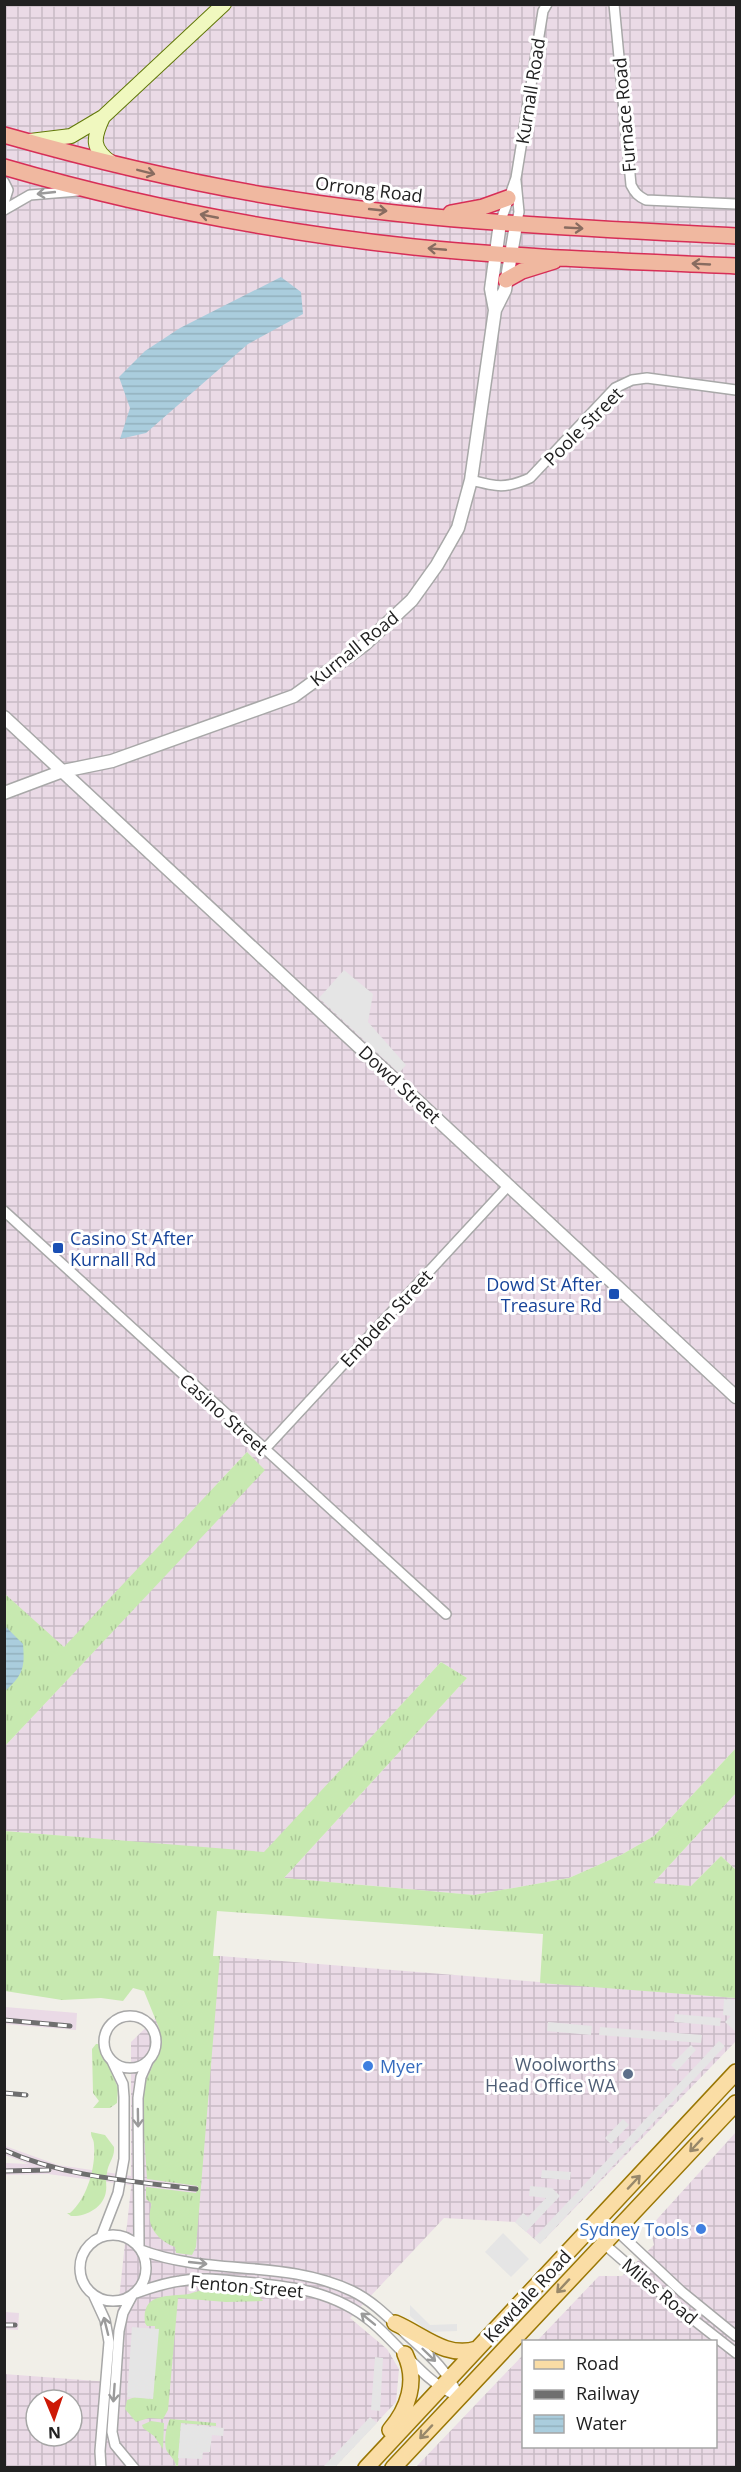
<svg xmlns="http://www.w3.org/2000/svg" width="741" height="2472" font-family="'Open Sans',sans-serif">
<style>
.industrial{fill:url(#industrial-grid);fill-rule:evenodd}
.railway{fill:#eadae6}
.grass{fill:url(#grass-tufts)}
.parking{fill:#e5e5e5}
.water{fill:url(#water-rules)}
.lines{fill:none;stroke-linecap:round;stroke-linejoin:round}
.minor-casing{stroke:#a8a8a8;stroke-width:12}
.tertiary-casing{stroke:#a8a8a8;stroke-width:15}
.secondary-casing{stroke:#617808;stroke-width:16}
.primary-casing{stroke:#9a7704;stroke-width:18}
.trunk-casing{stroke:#d72e57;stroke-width:18}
.minor{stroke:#fff;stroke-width:9}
.tertiary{stroke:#fff;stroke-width:12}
.secondary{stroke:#f0f8bf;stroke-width:14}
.primary{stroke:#fadda5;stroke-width:15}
.trunk{stroke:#f0b8a0;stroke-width:15}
.rail-casing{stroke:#6f6f6f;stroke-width:5}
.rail{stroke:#fff;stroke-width:3;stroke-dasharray:9;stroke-linecap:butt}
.oneway{stroke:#886c60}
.oneway2{stroke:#9b9b9b}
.oneway3{stroke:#98886a}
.transit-dot{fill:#1a4fb4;stroke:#fff;stroke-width:2}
.shop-dot{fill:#3f7fe0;stroke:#fff;stroke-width:2}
.service-dot{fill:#5c6f8a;stroke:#fff;stroke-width:2}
.labels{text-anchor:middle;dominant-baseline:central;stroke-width:6;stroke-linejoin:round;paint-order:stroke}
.street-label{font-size:18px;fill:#212121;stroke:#fff}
.transit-label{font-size:18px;fill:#164399;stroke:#fff;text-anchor:start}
.service-label{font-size:18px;fill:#4e5e75;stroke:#fff;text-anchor:end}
.shop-label{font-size:18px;fill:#366cbe;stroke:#fff;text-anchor:start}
</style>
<defs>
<pattern id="industrial-grid" width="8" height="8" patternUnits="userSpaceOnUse" patternTransform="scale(1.5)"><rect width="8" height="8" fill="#eadae6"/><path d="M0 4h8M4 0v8" fill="none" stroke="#c8bbc5"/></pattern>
<pattern id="grass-tufts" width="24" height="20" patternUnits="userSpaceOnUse" patternTransform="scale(1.5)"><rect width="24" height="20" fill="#c7e9b0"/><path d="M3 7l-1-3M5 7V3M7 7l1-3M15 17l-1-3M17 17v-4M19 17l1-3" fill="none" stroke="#abc897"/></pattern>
<pattern id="water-rules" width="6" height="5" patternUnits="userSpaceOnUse" patternTransform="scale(1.5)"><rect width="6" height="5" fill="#aacddd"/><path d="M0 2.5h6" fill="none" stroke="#92b0bd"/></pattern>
</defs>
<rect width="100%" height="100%" fill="#f1efe8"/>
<path class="industrial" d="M5,5H736V1748L654,1836L621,1855L569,1878L474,1895L284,1878L467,1678L441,1662L264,1853L5,1831V1746L264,1470L247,1452L64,1648L5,1594Z
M736,1793V1870L721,1856L691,1886L652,1884Z
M220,1956L736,1998V2041L540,2244L515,2222L444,2218L350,2318L387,2349L399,2369L396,2402L335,2467H5L4,2374L110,2382L131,2188V2042ZM36,2400H72V2436H36Z
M736,2132V2467L415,2468L523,2355L524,2446H716V2342L537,2341L599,2276H622L654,2245L650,2227Z"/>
<path class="railway" d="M5,2007L77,2013L76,2030L5,2024Z
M5,2146L58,2165L198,2186L197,2194L48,2174L5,2175V2163L29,2164L5,2155Z
M5,2312L19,2313L18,2330L5,2329Z"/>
<path class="grass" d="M247,1452L265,1470L5,1746V1594L64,1647Z
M441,1662L467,1678L284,1878L474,1895L569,1878L621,1855L654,1836L736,1748V1793L653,1883L691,1886L721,1856L736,1870V1998L540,1983L543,1934L217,1911L213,1956H220L196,2247L192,2255L176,2253L175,2247C161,2242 147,2229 150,2212C150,2209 152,2206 151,2203L146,2199V2187L196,2193L198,2186L147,2179L142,2104L146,2081L162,2044L159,2028L144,1991L133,1988L123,2001L101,1998L62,2000L5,1991L4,1831L264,1852Z
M96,2044H99L102,2050L118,2088L117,2103L110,2108H93L99,2101L93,2093L92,2049Z
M91,2132L105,2135L114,2147C115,2158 108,2163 107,2173C105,2181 107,2185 106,2191C104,2208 85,2217 71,2216L67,2213H70C87,2199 96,2167 94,2145C94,2138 91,2139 91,2132Z
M207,2289L256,2293L263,2301L226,2302L178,2298L168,2410L163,2419L149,2418L136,2422L125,2409L127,2400L135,2397L153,2399L155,2326H147L145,2323C141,2292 168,2297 189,2294C195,2292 201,2290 207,2289Z
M170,2419L216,2423V2426L181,2423L178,2467H174L176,2465C174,2458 169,2456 166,2449C164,2441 166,2426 170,2419Z
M151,2421L164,2423L163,2449L154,2436L143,2428L142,2425Z"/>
<path class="parking" d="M344,970L373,994L368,1022L406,1065L399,1073L319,998Z
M724,1999L736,2000V2032L725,2022L731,2016L723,2015Z
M675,2014L721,2018L720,2026L674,2022Z
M548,2022L592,2026L591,2035L547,2031Z
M600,2027L702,2035L701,2043L599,2035Z
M719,2041L725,2046L540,2244L534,2238Z
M691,2045L696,2050L677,2071L671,2065Z
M623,2119L629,2125L611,2144L605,2138Z
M542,2170L571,2172L570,2180L541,2178Z
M530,2186L552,2188L560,2196L526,2232L515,2222L523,2213L528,2217L546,2198L529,2196Z
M503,2233L529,2259L511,2277L485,2252Z
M410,2305L430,2325L457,2324V2331L428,2332L410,2316Z
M132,2327L159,2329L153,2399L127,2397Z
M375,2357L383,2358L380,2411L371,2410Z
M370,2417L377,2423L335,2467H323Z
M181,2424L224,2428L223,2436L212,2435L210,2452H203L202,2459L178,2458Z"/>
<path class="water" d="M281,277L301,292L303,314L248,344L146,433L120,439L130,408L119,377L145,351L180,328Z
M5,1626L23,1644C25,1668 23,1675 5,1691Z"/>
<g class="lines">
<defs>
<path id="minor" d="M614,4L631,185C635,193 638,196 646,200L736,204
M4,182L8,190L4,203
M4,210L30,195L78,191
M500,223L516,178L543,11L547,4
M516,225L519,212L516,181
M471,480C497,487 505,489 530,478L615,388L632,380L647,378L736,390
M4,1211L446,1614
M264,1450L509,1185
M104 2042a26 26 0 1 1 52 0a26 26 0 1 1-52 0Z
M594,2224L603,2243L671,2302L736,2353
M594,2224L616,2230L682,2292L736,2336
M80 2268a33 33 0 1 1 66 0a33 33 0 1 1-66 0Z
M101,2237L118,2193L124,2159V2097L123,2084L112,2061
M139,2246L138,2098L141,2077L148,2061
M141,2250C209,2276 285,2259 352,2291C373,2301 390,2319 406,2334C428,2354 447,2369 459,2397
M136,2293C150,2288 164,2283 180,2281C201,2277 222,2280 244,2282C291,2286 335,2291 373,2323C401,2347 424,2382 459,2397
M94,2296L105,2320L109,2342L100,2451L101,2468
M132,2296L123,2313L119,2331L112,2432L115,2445L134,2468"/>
<path id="tertiary" d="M495,310L505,290L516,225
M4,717L736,1397
M4,793L63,771L112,761L294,696L364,645L412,600L437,565L458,528L471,480L495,310L491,289L500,223"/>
<path id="secondary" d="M103,117C93,138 91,149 112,163
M30,141L71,136L103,117L224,4"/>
<path id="primary" d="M395,2323C423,2335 446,2359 477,2349
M390,2430C408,2409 418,2381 405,2354
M366,2468L736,2072
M393,2468L736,2103"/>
<path id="trunk" d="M4,135C92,160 180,181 270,196C424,222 581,228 736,236
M4,167C138,206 276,232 414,247C521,258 629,261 736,266
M451,213L483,207L508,198
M506,280L522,271L554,261"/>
</defs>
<use href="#minor" class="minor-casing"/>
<use href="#tertiary" class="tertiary-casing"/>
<use href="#secondary" class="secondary-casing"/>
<use href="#primary" class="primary-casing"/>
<use href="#trunk" class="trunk-casing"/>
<use href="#minor" class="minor"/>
<use href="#tertiary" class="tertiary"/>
<use href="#secondary" class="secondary"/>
<use href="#primary" class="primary"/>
<use href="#trunk" class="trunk"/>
<defs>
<path id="rail" d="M4,2020L70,2026
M4,2093L26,2095
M4,2150C64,2177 132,2181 196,2189
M4,2171L49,2170
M4,2325H15"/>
</defs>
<use href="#rail" class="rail-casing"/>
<use href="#rail" class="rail"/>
</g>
<defs><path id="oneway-shaft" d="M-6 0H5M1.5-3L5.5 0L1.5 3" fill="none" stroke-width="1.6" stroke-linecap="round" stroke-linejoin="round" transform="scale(1.5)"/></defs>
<g class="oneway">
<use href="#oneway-shaft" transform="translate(146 172) rotate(14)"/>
<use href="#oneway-shaft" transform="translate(378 210) rotate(6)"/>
<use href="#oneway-shaft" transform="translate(209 216) rotate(-169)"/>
<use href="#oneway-shaft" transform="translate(574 228) rotate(3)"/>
<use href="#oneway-shaft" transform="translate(437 249) rotate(-175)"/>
<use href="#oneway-shaft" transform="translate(701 264) rotate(-177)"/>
</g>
<g class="oneway2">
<use href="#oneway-shaft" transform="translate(46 193) rotate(174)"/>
<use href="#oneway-shaft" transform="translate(138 2118) rotate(89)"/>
<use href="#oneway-shaft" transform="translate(198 2263) rotate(6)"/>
<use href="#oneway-shaft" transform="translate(368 2319) rotate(-141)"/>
<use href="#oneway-shaft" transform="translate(106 2326) rotate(-104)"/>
<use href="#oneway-shaft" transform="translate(429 2355) rotate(44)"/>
<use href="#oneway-shaft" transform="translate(114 2393) rotate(94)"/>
</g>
<g class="oneway3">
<use href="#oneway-shaft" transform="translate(696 2145) rotate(133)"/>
<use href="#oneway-shaft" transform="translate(634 2182) rotate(-47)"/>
<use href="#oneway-shaft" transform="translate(563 2286) rotate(133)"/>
<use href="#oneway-shaft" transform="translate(426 2432) rotate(133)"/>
</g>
<g class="transit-dot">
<rect x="52" y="1242" width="12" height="12" rx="3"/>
<rect x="608" y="1288" width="12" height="12" rx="3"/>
</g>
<g class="shop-dot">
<circle cx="368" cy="2066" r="6"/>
<circle cx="701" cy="2229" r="6"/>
</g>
<circle class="service-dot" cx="628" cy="2074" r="6"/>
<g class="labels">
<g class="street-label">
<text transform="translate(530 91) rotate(-81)">Kurnall Road</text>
<text transform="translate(624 115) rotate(-95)">Furnace Road</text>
<text transform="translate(369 189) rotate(7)">Orrong Road</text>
<text transform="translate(583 426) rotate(-45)">Poole Street</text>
<text transform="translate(354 648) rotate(-39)">Kurnall Road</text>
<text transform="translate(400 1084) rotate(43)">Dowd Street</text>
<text transform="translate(386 1318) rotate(-47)">Embden Street</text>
<text transform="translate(224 1414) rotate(42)">Casino Street</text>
<text transform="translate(247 2286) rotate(5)">Fenton Street</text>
<text transform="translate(660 2291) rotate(40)">Miles Road</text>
<text transform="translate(527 2296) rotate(-47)">Kewdale Road</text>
</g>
<g class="transit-label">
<text x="70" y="1238">Casino St After<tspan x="70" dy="21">Kurnall Rd</tspan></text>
<text x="602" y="1284" text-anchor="end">Dowd St After<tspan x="602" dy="21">Treasure Rd</tspan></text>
</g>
<g class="service-label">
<text x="616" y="2064">Woolworths<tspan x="616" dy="21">Head Office WA</tspan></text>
</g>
<g class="shop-label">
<text x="380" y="2066">Myer</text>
<text x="689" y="2229" text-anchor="end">Sydney Tools</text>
</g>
</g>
<rect width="741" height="2472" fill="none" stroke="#212121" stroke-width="12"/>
<rect x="522" y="2340" width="195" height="108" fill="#ffffff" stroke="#a6a6a6" stroke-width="1.5"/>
<rect x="534" y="2360" width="30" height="9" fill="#fadda5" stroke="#a6a6a6" stroke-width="1.5"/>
<text x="576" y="2370" font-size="18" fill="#212121">Road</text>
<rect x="534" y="2390" width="30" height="9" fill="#6f6f6f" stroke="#a6a6a6" stroke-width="1.5"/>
<text x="576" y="2400" font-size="18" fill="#212121">Railway</text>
<rect x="534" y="2415" width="30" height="18" fill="url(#water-rules)" stroke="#a6a6a6" stroke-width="1.5"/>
<text x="576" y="2430" font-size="18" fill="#212121">Water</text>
<g transform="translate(54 2418) rotate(178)"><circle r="28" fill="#ffffff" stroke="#a6a6a6" stroke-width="1.5"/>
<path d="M0-4.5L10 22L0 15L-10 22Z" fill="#cd1906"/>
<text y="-9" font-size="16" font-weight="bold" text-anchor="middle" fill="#212121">N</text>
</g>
</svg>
